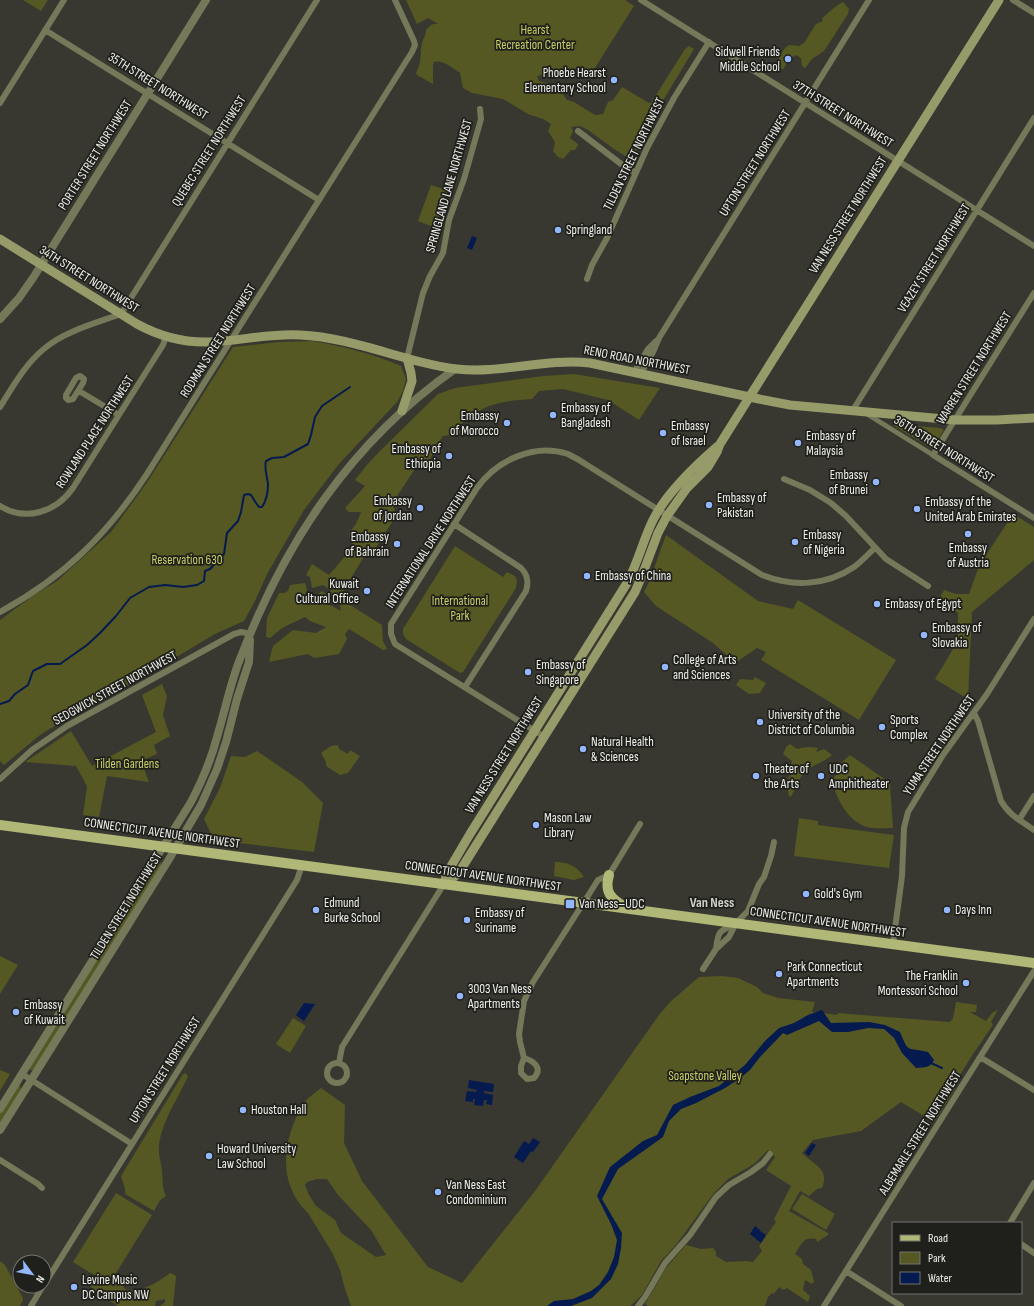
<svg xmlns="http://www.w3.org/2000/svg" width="1034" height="1306" font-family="'Sofia Sans Condensed',sans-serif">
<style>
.green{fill:#555822;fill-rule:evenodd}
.water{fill:#051a4f}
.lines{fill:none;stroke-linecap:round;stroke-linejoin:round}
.stream{stroke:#051a4f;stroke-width:2}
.pedestrian{stroke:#757859;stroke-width:5}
.minor{stroke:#757859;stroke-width:6}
.tertiary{stroke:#757859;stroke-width:8}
.secondary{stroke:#979b6a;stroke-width:9}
.primary{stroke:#b1b776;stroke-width:10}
.poi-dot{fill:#93b7fd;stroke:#1f1f1b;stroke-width:1.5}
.labels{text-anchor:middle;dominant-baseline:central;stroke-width:3.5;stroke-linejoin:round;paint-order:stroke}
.park-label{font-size:13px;fill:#cad166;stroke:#1f1f1b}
.poi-label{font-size:13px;fill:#f0f0eb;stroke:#1f1f1b;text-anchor:start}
.street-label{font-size:13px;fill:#f0f0eb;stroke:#1f1f1b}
.neighbourhood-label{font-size:14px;font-weight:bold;fill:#d0d2c7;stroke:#1f1f1b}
</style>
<rect width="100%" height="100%" fill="#383830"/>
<path class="green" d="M23,0H48L41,11Z
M406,0H625L634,6L593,71L578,68L537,76L539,81L546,83L562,93L567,100L574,102L595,115L603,114L608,102L613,100L622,87L649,103H651L685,49L689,46L694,49L649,124L641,143L633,156L630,159L614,149L588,130L580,126L571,127L573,131L570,138L578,144V145L575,150H571L563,159L558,157L553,151L555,142L548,131L551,124L543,119L528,114L503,99L472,93L463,88L460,73C453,68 442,59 434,62L433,65V84L417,75L416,73C423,61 419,50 423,40C425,35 426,35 426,30C430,25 433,23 438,24L428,18L417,24Z
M843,2L849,9L848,14L824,51L812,59L805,68L802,66L801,58L796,55L790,58L783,69H776L774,67L775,64L785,48L789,45L799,46L804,43L816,24L823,21L822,19C824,16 839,3 843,2Z
M431,185L449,191L436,228L418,221Z
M313,341C344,347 372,353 401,366L406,379L403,391L397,402L338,465L304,510L267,574L255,601L244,621L215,634L138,680L77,712L40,735L4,765L0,761V620L34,595L57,581L111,532L148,481L233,347L279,342Z
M574,374L660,388L639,420L608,400L563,389L539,391L532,399C501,401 482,404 459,426L465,433L443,436L438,443L428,463L415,469L393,502C393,508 396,511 396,516L370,557L365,555L339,598L382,625L383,641L387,649L383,650L349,629L345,634L347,639L339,654L314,658L308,654L269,662L273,646L293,630L316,633L326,627L310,621L305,617L282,628L270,638L266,637L267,618L279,593H284L288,591L290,585L305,583L307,590L305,595L311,599L322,591L326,594L328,604L341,611L340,605L333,600C332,592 330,589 323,585L312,588L310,577L306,575L312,564L329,575L354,546L350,539L349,533L356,524L361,512H349L345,508L365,486L355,480L366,466L379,452L438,394L455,388L543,376Z
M894,424L940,428L944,430L934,446L931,448L894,426Z
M1013,514L1034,527V560L972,612L968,699L935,679L958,641V613L939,600L944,590L956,594H969L979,566Z
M666,535L758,601L793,609L798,600L896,660L859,720L761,660L766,652L757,648L738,661L732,660L713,643L656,606L644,592L649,582Z
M455,546L503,577L507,572L515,576L517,580L516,588L463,672L460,673L406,639L403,634V629Z
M755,677L766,683L760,693L749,694L736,685L740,679L753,680Z
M162,684L167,696L163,715L170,736L154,745L157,754L141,761L149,782L107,776L99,817L83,815L87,786L76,766L25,762L71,731L92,766L156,732L142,695Z
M790,744L797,749C804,747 811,746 818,748L816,752L824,749L832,755C826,760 817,764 810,768C799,775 796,787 791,797L789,796L786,780C794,775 789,768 792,761L783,754L787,746Z
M338,745L339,749L348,754L350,750L360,756L348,773L340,775L326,766V762L321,753L331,746Z
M257,751L302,782L323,803L314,852L214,840L204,819L220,788L231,756L245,757Z
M850,755L886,780L890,785L893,828C884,828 870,830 862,825C845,817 836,796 831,779C838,775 840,771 841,763Z
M799,818L818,821V825L894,835L889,868L794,856Z
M157,861L160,862L162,864L35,1069L32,1070H30L29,1068Z
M555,862C568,862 577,866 584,877L574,880L554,876Z
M0,956L18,965L0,994Z
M722,976L738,978L757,987L763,993L778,998L815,1002L812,1012L838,1015L837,1013L950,1022L953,1019L956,1002L977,1005L976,1012H970L986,1021L993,1012L998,1010L991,1022L993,1025L971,1057L954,1085L955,1089L934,1122L901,1102L861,1131L813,1140L802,1153C814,1165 830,1169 822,1188L817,1189L809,1196L800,1191L789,1211L828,1233V1235L817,1242L816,1239C803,1236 801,1245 795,1254L802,1259L803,1264L811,1270L814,1281L813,1283L812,1284L805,1280L803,1290L810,1296L808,1302L787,1288L784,1290L779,1287L774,1294L772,1293L768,1297L765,1306H648L645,1304L666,1268L686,1245L701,1249L713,1248L716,1252V1256L726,1262L746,1261L753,1262L762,1251L759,1246L776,1222L774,1219L791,1186L766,1170L775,1157L768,1150L754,1164L728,1179L714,1193L676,1245L661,1261L642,1295L630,1306H351L345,1289L340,1270L333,1254L308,1213C277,1184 282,1139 303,1105C307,1098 315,1093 321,1088L345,1105L344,1143L362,1181L428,1267L462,1283L535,1191L659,1015L671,1001L699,977ZM317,1179H327L338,1195L371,1230L386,1255L376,1257L341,1233L335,1220L316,1206L309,1195L305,1185L307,1182Z
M293,1018L306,1026L290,1053L276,1044Z
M0,1070L10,1074L0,1091Z
M185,1073L188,1076C179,1097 160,1124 159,1147C158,1156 162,1164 162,1172C163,1181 162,1188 166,1196L160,1200L154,1211L125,1194V1189L121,1176L183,1074Z
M17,1085H20L21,1090L0,1124V1111Z
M116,1193L152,1215L110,1283H121L125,1289C138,1295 160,1281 170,1273L175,1275L176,1277L173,1306H160L165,1302V1299L156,1301L155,1306H118L94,1291L90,1285L92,1281H104L73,1262Z
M802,1194L835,1214L826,1230L792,1209Z
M0,1261L5,1265L22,1296L23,1300L20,1306H0Z"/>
<path class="water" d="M472,236L477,238L472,250L467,248Z
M304,1003L315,1004L304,1021L296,1015Z
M822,1010L831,1023L869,1022L885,1025L900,1032C909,1054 907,1047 928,1052L934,1060C931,1068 924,1067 916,1068L902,1053L894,1038L884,1029L868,1028L848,1032H832L819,1021L787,1035L783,1033L760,1057L750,1070L739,1079L725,1088L696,1103L681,1109L669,1121L663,1137L618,1169L602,1199L622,1233L621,1248L618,1264L611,1279L592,1298L571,1306H547L554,1301L573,1299L591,1291L599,1285L608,1272L614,1257L617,1240L611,1224L597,1196L610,1167L643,1141L657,1135L673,1105L690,1097L719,1086L745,1065L765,1041L779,1028L794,1023L808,1015Z
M469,1080L494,1084L493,1092L484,1091V1093L493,1095L492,1105L486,1104L487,1100H484L483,1106L474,1105L475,1099H473V1102L465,1101L467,1091L476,1092L477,1090L468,1088Z
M533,1138L540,1142L533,1152L531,1151L523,1163L514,1157L524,1141L529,1144Z
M812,1143L816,1145L809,1156L805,1153Z
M755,1226L760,1230V1231L766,1235L761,1243L750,1234Z"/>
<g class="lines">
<path class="stream" d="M0,704L9,701L15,694L28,685L33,671L47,664H60L87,645L100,633L116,616L130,598L149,587L165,585L183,587L197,585L204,581L205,571L210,569L224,554L227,533L238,521L241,512L244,495L248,494L251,495L256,503L259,507H262C266,501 268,492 268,484C267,476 264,469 266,461L272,458L284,457L308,444L311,435L315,417L322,406L350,387
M931,1063L942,1068"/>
<path class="pedestrian" d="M867,414L933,455"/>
<path class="minor" d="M641,0L1034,246
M1013,0L1034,13
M45,30L319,200
M0,103L64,0
M578,131L625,167L636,173
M587,279L592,265L607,238L647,148L674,98L709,42
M1034,293L933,455L1034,518
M407,358L423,293L430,276L443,253L449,220L464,179L481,119L480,109
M634,372L648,349L656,341
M641,373L653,352L659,338L869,0
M80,376L84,379L83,383L73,399L68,400L66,398V395L76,378Z
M79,391L119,415
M0,407C13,386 26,363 45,348C65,331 96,323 121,314L317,0
M853,410L1034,118
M784,479L810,490L831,503L846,516L886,559L928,586
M0,506C26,522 56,512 73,488L163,345L166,336
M454,524L521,568C527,574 529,582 526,591L465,687
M0,612C64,577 107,535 147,474L412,52L415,45L414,41L395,0
M974,713L978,721L1001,801C1009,815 1021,821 1034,830
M543,736L395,644L391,634V624L477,488C497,460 534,443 568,454C574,457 581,461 587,465L762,575C793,587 826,586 854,567C862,561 868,554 875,548
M0,779L32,750L67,726L234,634L241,632L251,634
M1019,820L1034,796
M893,944L902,876L904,828L908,812L943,755L987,694L1034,619
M716,949C718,931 719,931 735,924
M703,969L716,949L729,937L736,923L748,911L759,884L764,877L771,856L774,842
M980,1057L1034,1090
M524,1058L521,1066V1073L527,1079L534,1078C543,1068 534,1061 524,1058L520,1042L519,1034L524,1001L533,982L598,880L609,875L640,824
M327 1073a10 10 0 1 1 20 0a10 10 0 1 1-20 0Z
M339,1063L342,1047L444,884
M22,1074L132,1144
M0,1160L38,1184L42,1188
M1010,1223L1034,1183
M1021,1244L1034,1253
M846,1271L901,1306
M44,1285L297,880L302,865
M31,1306L43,1286
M638,1306L645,1297L665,1263L690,1235L716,1197L729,1185L751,1172L763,1163L770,1154
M824,1306L1034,971"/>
<path class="tertiary" d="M0,319L19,298L33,278L206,0
M0,1109L191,802C202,781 211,760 217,737C225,711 230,684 240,659C285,542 351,442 455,369
M0,1130L168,861L201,805L217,769L226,742L237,699L249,662L250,640"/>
<path class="secondary" d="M0,239L137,324C159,336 184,343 210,342C240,341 270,333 300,335C342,337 381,352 421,362C433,365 445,368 457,369C501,374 545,358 590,363L759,399L790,405L955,420H997L1034,418
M402,411L412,381L411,373L407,358
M444,884L458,874L635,592L643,573L658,533L667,516L687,488L708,467L717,452L720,444L757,385L999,0
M444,884L447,873L470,834L627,583C638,563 643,540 653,520C666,494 696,465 718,446"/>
<path class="primary" d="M0,825L1034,963
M609,875C604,892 611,899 625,907"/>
</g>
<g class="poi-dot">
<circle cx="788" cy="59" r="4"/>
<circle cx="614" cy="80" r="4"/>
<circle cx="558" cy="230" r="4"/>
<circle cx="553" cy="415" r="4"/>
<circle cx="507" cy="423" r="4"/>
<circle cx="663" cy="433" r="4"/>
<circle cx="798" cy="443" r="4"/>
<circle cx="449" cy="456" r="4"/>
<circle cx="876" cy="482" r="4"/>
<circle cx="709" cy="505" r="4"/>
<circle cx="420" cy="508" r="4"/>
<circle cx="917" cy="509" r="4"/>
<circle cx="968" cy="534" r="4"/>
<circle cx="795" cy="542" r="4"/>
<circle cx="397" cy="544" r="4"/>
<circle cx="587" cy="576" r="4"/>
<circle cx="367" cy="591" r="4"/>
<circle cx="877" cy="604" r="4"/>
<circle cx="924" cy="635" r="4"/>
<circle cx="665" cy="667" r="4"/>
<circle cx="528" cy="672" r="4"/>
<circle cx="760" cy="722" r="4"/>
<circle cx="882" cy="727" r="4"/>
<circle cx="583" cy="749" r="4"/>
<circle cx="756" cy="776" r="4"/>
<circle cx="821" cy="776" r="4"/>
<circle cx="536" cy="825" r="4"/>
<circle cx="806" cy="894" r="4"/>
<rect x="565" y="899" width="10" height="10" rx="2"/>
<circle cx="316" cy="910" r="4"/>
<circle cx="947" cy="910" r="4"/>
<circle cx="467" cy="920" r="4"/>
<circle cx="779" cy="974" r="4"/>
<circle cx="966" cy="983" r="4"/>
<circle cx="460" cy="996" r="4"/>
<circle cx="16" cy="1012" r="4"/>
<circle cx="243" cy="1110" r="4"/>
<circle cx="209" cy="1156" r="4"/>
<circle cx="438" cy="1192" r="4"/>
<circle cx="74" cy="1287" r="4"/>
</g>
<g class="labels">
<g class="park-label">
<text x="535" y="30">Hearst<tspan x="535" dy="15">Recreation Center</tspan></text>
<text x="187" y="560">Reservation 630</text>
<text x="460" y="601">International<tspan x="460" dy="15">Park</tspan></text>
<text x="127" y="764">Tilden Gardens</text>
<text x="705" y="1076">Soapstone Valley</text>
</g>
<g class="poi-label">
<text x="780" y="52" text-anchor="end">Sidwell Friends<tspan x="780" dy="15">Middle School</tspan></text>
<text x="606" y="73" text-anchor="end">Phoebe Hearst<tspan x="606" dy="15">Elementary School</tspan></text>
<text x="566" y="230">Springland</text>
<text x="561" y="408">Embassy of<tspan x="561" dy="15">Bangladesh</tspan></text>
<text x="499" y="416" text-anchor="end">Embassy<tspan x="499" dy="15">of Morocco</tspan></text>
<text x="671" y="426">Embassy<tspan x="671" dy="15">of Israel</tspan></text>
<text x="806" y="436">Embassy of<tspan x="806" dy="15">Malaysia</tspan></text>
<text x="441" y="449" text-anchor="end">Embassy of<tspan x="441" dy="15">Ethiopia</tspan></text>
<text x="868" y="475" text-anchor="end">Embassy<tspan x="868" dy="15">of Brunei</tspan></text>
<text x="717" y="498">Embassy of<tspan x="717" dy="15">Pakistan</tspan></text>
<text x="412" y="501" text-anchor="end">Embassy<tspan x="412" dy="15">of Jordan</tspan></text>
<text x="925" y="502">Embassy of the<tspan x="925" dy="15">United Arab Emirates</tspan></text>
<text x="803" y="535">Embassy<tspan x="803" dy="15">of Nigeria</tspan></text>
<text x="389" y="537" text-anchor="end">Embassy<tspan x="389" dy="15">of Bahrain</tspan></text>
<text x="968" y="548" text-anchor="middle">Embassy<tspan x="968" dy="15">of Austria</tspan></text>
<text x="595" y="576">Embassy of China</text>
<text x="359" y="584" text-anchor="end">Kuwait<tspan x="359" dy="15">Cultural Office</tspan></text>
<text x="885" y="604">Embassy of Egypt</text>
<text x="932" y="628">Embassy of<tspan x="932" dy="15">Slovakia</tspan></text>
<text x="673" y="660">College of Arts<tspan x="673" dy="15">and Sciences</tspan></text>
<text x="536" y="665">Embassy of<tspan x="536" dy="15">Singapore</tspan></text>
<text x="768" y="715">University of the<tspan x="768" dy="15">District of Columbia</tspan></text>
<text x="890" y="720">Sports<tspan x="890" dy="15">Complex</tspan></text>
<text x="591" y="742">Natural Health<tspan x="591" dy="15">&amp; Sciences</tspan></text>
<text x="764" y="769">Theater of<tspan x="764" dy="15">the Arts</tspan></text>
<text x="829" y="769">UDC<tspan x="829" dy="15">Amphitheater</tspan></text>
<text x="544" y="818">Mason Law<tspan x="544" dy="15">Library</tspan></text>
<text x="814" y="894">Gold's Gym</text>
<text x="324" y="903">Edmund<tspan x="324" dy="15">Burke School</tspan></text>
<text x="579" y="904">Van Ness–UDC</text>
<text x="955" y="910">Days Inn</text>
<text x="475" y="913">Embassy of<tspan x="475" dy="15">Suriname</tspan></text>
<text x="787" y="967">Park Connecticut<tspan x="787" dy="15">Apartments</tspan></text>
<text x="958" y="976" text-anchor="end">The Franklin<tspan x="958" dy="15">Montessori School</tspan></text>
<text x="468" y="989">3003 Van Ness<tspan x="468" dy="15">Apartments</tspan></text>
<text x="24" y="1005">Embassy<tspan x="24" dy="15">of Kuwait</tspan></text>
<text x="251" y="1110">Houston Hall</text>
<text x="217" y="1149">Howard University<tspan x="217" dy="15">Law School</tspan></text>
<text x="446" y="1185">Van Ness East<tspan x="446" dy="15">Condominium</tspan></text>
<text x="82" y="1280">Levine Music<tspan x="82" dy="15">DC Campus NW</tspan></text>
</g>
<g class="street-label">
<text transform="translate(158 86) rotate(32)">35TH STREET NORTHWEST</text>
<text transform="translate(843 114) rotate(32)">37TH STREET NORTHWEST</text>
<text transform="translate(209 151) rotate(-58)">QUEBEC STREET NORTHWEST</text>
<text transform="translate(634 154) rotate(-64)">TILDEN STREET NORTHWEST</text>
<text transform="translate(95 155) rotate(-58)">PORTER STREET NORTHWEST</text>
<text transform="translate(755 163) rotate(-58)">UPTON STREET NORTHWEST</text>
<text transform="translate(449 186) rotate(-74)">SPRINGLAND LANE NORTHWEST</text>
<text transform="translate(848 215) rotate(-58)">VAN NESS STREET NORTHWEST</text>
<text transform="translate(934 258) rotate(-58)">VEAZEY STREET NORTHWEST</text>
<text transform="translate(89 279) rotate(32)">34TH STREET NORTHWEST</text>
<text transform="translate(218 341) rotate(-58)">RODMAN STREET NORTHWEST</text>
<text transform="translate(637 360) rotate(11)">RENO ROAD NORTHWEST</text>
<text transform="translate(974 368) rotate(-58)">WARREN STREET NORTHWEST</text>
<text transform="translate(95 432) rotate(-57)">ROWLAND PLACE NORTHWEST</text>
<text transform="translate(944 449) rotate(32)">36TH STREET NORTHWEST</text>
<text transform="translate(431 542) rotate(-57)">INTERNATIONAL DRIVE NORTHWEST</text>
<text transform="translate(115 688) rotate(-29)">SEDGWICK STREET NORTHWEST</text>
<text transform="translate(939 745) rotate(-56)">YUMA STREET NORTHWEST</text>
<text transform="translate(504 755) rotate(-58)">VAN NESS STREET NORTHWEST</text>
<text transform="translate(162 833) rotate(8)">CONNECTICUT AVENUE NORTHWEST</text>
<text transform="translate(483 876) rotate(8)">CONNECTICUT AVENUE NORTHWEST</text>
<text transform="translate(126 906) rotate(-58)">TILDEN STREET NORTHWEST</text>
<text transform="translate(828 922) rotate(8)">CONNECTICUT AVENUE NORTHWEST</text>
<text transform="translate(165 1070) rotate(-58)">UPTON STREET NORTHWEST</text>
<text transform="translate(920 1133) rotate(-58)">ALBEMARLE STREET NORTHWEST</text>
</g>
<g class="neighbourhood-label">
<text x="712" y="902">Van Ness</text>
</g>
</g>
<rect x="892" y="1222" width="130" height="72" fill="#1f1f1b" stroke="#73736e"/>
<rect x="900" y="1235" width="20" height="6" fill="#b1b776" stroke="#73736e"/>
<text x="928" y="1242" font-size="12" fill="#f0f0eb">Road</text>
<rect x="900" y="1252" width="20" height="12" fill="#555822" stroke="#73736e"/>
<text x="928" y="1262" font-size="12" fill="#f0f0eb">Park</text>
<rect x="900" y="1272" width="20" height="12" fill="#051a4f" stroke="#73736e"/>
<text x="928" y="1282" font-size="12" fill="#f0f0eb">Water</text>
<g transform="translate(32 1274) rotate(122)"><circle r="19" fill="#1f1f1b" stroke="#73736e"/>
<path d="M0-3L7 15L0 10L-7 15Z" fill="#93b7fd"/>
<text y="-6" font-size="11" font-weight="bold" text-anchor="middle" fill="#f0f0eb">N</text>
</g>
</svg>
